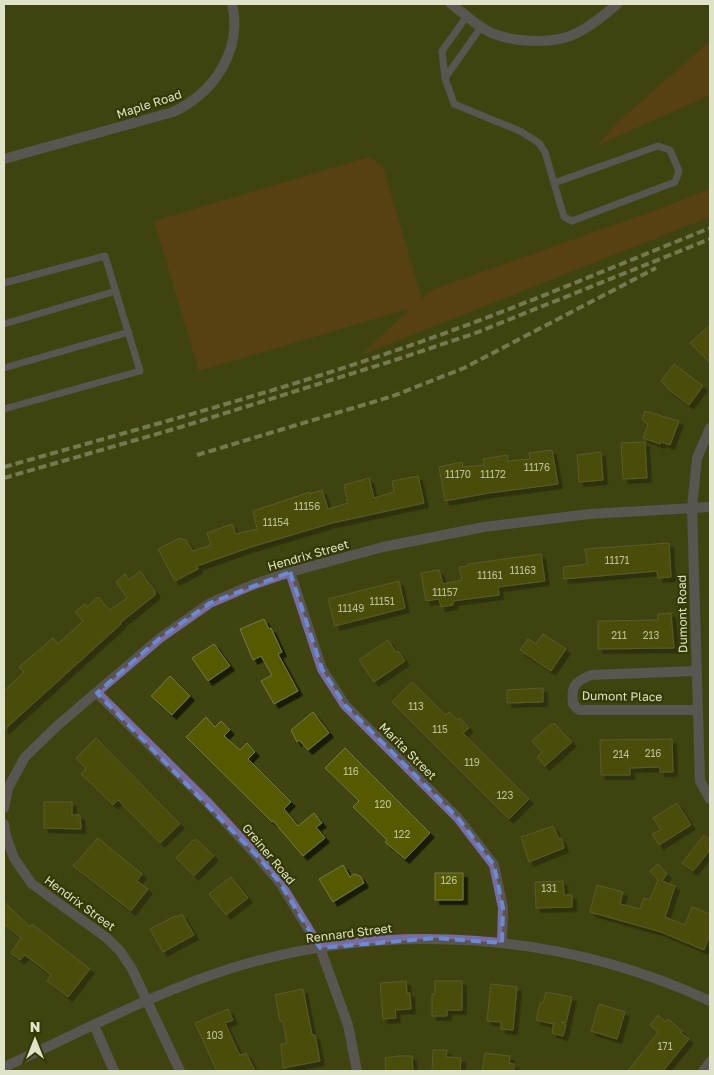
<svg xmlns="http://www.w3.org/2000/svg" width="714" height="1075" font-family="'Golos Text',sans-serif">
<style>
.green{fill:#733d14}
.building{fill:#545a05;stroke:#747a47;filter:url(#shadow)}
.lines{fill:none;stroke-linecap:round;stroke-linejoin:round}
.service{stroke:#786ba0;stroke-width:7}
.minor{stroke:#786ba0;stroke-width:10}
.rail{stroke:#b7bb9b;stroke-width:4;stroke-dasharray:8 4;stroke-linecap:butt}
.marked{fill:none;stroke:#6b8ad2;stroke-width:4;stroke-dasharray:10 6;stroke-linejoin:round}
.labels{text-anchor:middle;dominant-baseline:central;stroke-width:4.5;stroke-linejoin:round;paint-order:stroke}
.number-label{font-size:10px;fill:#bcc198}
.street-label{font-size:12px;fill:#dfe3c9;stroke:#353903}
</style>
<defs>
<filter id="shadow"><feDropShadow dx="4.5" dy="4.5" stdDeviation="0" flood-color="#0009"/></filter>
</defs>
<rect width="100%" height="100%" fill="#3f4410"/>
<path class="green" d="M710,41V95L598,145L618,122Z
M369,157L383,167L422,299L432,290L667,206L710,189V217L361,355L411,308L199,371L154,221Z"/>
<path class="building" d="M710,325V363L690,343Z
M674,364L703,386L689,405L667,388L668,387L661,381Z
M645,411L679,421L670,445L661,442L660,444L643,438L648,425L642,419Z
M645,442L647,478L623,479L621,443Z
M552,450L558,484L489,493L445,501L439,467L462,462L463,467L484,465L483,459L507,455L508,461L530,459L529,453Z
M601,452L603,480L579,482L577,455Z
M418,476L424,503L332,523L251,547L197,566L198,569L175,581L158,549L180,538L186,540L193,551L211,545L207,533L232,524L236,534L257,529L253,511L310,492V494L322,490L328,509L348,503L344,485L369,478L374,498L394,492L392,481Z
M669,543L671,577L658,578L657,571L564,579L563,567L587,564L585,549Z
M541,554L545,581L498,587L499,595L453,601V605L441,607L439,599L426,601L421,573L439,570L443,584L462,580L459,567L468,566V564Z
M140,571L155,591V595L120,623L121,624L4,730V691L24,672L19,667L53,638L58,644L83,621L75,612L85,604L87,607L98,597L110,610L127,598L116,582L125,574L129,580Z
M399,581L405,608L335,626L328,599Z
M671,613L674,648L598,649V621L658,620V614Z
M264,619L269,629L271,628L282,652L278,654L298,691L274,704L261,681L272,675L261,656L253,660L240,629Z
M543,634L566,649L551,671L520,650L528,639L536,644Z
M388,640L396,652L398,651L405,661L374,682L359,660Z
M214,644L230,666L208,681L192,658Z
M170,676L190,696L172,715L151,696Z
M412,682L445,714L446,715L449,712L458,720L460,718L469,728L463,733L529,799L509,819L392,702Z
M543,688V702L507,703V690Z
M313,712L329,733L308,750L299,740L297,742L291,730Z
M206,717L215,727L221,721L230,730L224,736L240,750L247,743L255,752L248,759L291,802L284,809L298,826L314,813L322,823L316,827L325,838L303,856L273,821L272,822L263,813L186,737Z
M551,724H555L572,742L545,766L537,757L542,752L532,741Z
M96,738L180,824L160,843L118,800L113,805L81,774L86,769L76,758Z
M672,739L673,772H660V767L630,768V775H601L600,740Z
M345,748L430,833L405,859L385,842L387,840L353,807L359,801L325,768Z
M44,802H72V815H80L81,829L44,828Z
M677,803L691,825L659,845L652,834L661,830L653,818Z
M553,826L559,839L561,838L564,848L529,862L521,837Z
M704,835L710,840V850L693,871L682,863Z
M98,838L142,874L137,881L148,889L131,911L73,866Z
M193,840H197L214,856L194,876L176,858Z
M658,864L667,874L662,881L675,886L665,917L685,925L692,907L710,914V934L704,950L661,932L590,912L597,885L623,892L620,904L640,909L644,898L650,900L658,880L650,871Z
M343,865L350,877L354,874L360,876L364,883L333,902L319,879Z
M435,873H463V900H435Z
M231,877L248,898L226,915L209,894Z
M563,881L564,895H572V907L536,908L535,882Z
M4,902L30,927L32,924L90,969L68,997L47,981L51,975L25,955L20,960L11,953L21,938L4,924Z
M182,914L194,935L163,952L150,929L175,916L176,917Z
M406,981L407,993H410L411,1009L395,1010L396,1018L383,1019L380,983Z
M435,981H462V1010H447V1016H432V994H435Z
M491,984L517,987L513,1030L501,1029V1022L487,1021Z
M303,989L312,1035H315L320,1061L283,1068L281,1044L287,1043L283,1021H280L275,995Z
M546,992L572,997L566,1023L561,1022L566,1025L563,1036L552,1033L554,1022L553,1024L536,1020L540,1003H543Z
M599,1004L625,1012L617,1039L591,1031Z
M228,1009L233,1020L225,1023L239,1054L241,1055L246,1053L255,1071H217L195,1023Z
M658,1015L666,1022L668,1019L682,1031L681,1033L689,1039L663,1071H628L658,1032L650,1025Z
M433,1050H447L446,1057L461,1058L460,1071H432Z
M485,1053L510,1056L509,1063L514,1064V1071H482Z
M398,1056H412L413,1071H386L385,1058Z"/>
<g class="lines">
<path class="service" d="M467,16L442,51L445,78L454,104L520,131L539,143L545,152L564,217L572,221L675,182L679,171L670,150L658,146L554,183
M445,78L481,27
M4,283L105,256L140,371L4,409
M4,324L116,291
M4,368L129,332"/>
<path class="minor" d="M451,4C462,12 473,22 484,29C507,43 554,45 577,33C592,25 605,15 617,4
M4,159L173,112C214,93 243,50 232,4
M710,428L697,458L692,507L700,781L710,799
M290,572L322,669L345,705L458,818L494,865L503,908L502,943
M696,671L591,675C574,682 571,687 573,704L579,710H697
M97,693L206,801L258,857L280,883L320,948L348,1025L357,1071
M4,808L8,788L25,757L57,726L160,638L210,603L252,585L290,572L383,547L484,527L590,514L710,507
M4,824L6,836L14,858L32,884L107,938L120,951L132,969L180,1071
M94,1025L114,1071
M4,1067C79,1033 153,993 232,968C388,920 562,932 710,1001
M703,1071L710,1062"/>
<path class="rail" d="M197,455L393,396L464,368L656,268
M4,467C134,430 266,395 394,351C501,315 605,270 710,228
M4,478L181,427L395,360L473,334L710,239"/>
</g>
<path d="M0 0H714V1075H0ZM290,572L322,669L345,705L458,818L494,865L503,908L502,943L435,938L320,948L280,883L258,857L97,693L160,638L210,603Z" fill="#3f4410" fill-opacity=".55" fill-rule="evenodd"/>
<path class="marked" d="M290,572L322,669L345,705L458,818L494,865L503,908L502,943L435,938L320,948L280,883L258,857L97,693L160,638L210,603Z"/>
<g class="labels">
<g class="number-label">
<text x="537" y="467">11176</text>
<text x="458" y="474">11170</text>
<text x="493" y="474">11172</text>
<text x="307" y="506">11156</text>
<text x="276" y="522">11154</text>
<text x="617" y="560">11171</text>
<text x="523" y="570">11163</text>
<text x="490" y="575">11161</text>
<text x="445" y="592">11157</text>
<text x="382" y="601">11151</text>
<text x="351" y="608">11149</text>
<text x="619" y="635">211</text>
<text x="651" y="635">213</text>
<text x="416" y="706">113</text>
<text x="440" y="729">115</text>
<text x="653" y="753">216</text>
<text x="621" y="754">214</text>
<text x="472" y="762">119</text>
<text x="351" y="771">116</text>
<text x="505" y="795">123</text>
<text x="383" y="804">120</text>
<text x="402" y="834">122</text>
<text x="449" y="880">126</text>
<text x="549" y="888">131</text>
<text x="215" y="1035">103</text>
<text x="665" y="1046">171</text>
</g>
<g class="street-label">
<text transform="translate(149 104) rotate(-18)">Maple Road</text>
<text transform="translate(308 555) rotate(-16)">Hendrix Street</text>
<text transform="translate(682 614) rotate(-91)">Dumont Road</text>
<text transform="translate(622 696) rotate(1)">Dumont Place</text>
<text transform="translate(408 751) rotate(45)">Marita Street</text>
<text transform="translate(269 854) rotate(50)">Greiner Road</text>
<text transform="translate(80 903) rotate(36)">Hendrix Street</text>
<text transform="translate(349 933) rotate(-7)">Rennard Street</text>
</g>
</g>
<rect width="714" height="1075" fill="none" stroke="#dfe3c9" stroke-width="10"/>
<g transform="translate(35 1040)" stroke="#353903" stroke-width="4" paint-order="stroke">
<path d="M0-4L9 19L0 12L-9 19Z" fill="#dfe3c9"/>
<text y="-8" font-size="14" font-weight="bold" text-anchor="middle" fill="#dfe3c9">N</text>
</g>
</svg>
